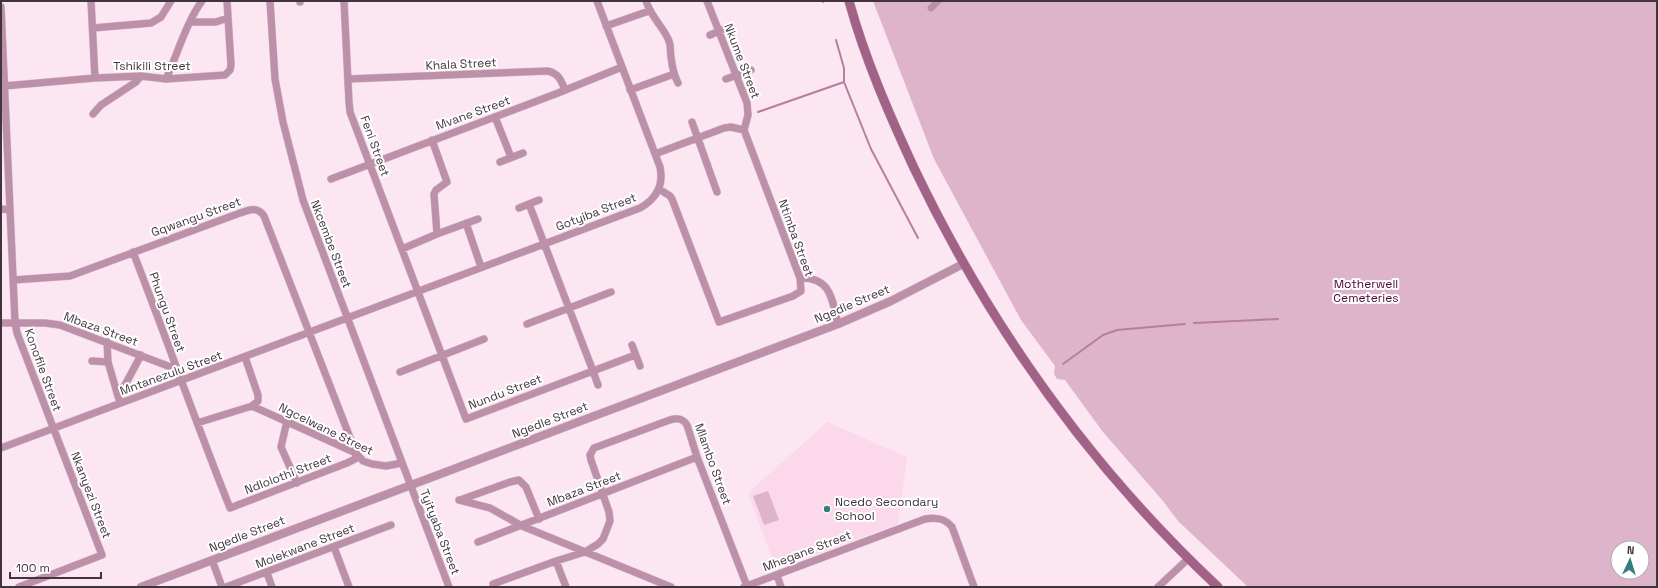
<svg xmlns="http://www.w3.org/2000/svg" width="1658" height="588" font-family="'Space Grotesk',sans-serif">
<style>
.built{fill:#fbd9eb}
.green{fill:#ddb4ca;fill-rule:evenodd}
.lines{fill:none;stroke-linecap:round;stroke-linejoin:round}
.stream{stroke:#b77e9f;stroke-width:2}
.minor-casing{stroke:#d6c2cd;stroke-width:8}
.tertiary-casing{stroke:#d6c2cd;stroke-width:9}
.secondary-casing{stroke:#d6c2cd;stroke-width:10}
.minor{stroke:#bd90a9;stroke-width:7}
.tertiary{stroke:#bd90a9;stroke-width:8}
.secondary{stroke:#a26287;stroke-width:9}
.poi-dot{fill:#347d7d;stroke:#fff;stroke-width:1.5}
.labels{text-anchor:middle;dominant-baseline:central;stroke-width:4;stroke-linejoin:round;paint-order:stroke}
.street-label{font-size:12px;fill:#42343c;stroke:#fff}
.park-label{font-size:12px;fill:#4c0536;stroke:#fff}
.poi-label{font-size:12px;fill:#42343c;stroke:#fff;text-anchor:start}
</style>
<rect width="100%" height="100%" fill="#fbe6f1"/>
<path class="built" d="M827,422L907,457L898,524L776,569L748,493Z"/>
<path class="green" d="M873,1H1657V587H1248L1178,521L1163,501L1103,432L1065,380L1057,379L1054,374L1055,366L1021,320L934,159ZM1618,548H1642V572H1618Z
M768,491L779,520L764,525L753,496Z"/>
<g class="lines">
<path class="stream" d="M823,1V2
M836,40L844,68V81
M758,112L844,82L871,149L918,238
M1194,323L1278,319
M1063,364L1103,335L1117,330L1185,324"/>
<defs>
<path id="minor" d="M91,1L95,78
M270,1L275,79L283,122L303,200L449,587
M300,1V2
M344,1L349,102L350,112L466,419L593,371L529,204
M646,1C652,19 663,26 669,41C671,46 670,51 671,57C672,66 674,75 678,83
M1,7L15,322L17,333L102,555L19,587
M931,8L938,1
M191,22H216L228,18
M606,26L649,11
M93,28L151,23L161,17L171,1
M710,35L731,26
M166,79C177,55 187,21 202,1
M348,79L548,71C559,74 561,80 565,90
M726,79L751,70
M4,86L95,78L141,76L166,79L225,75L230,70L231,65L227,1
M630,90L674,74
M93,114L101,105L136,82L141,76
M495,117L511,157
M692,122L717,192
M432,140L447,182L436,190L434,194L437,234
M655,154L724,128L731,127L744,130
M500,162L523,153
M331,179L558,93L622,67
M659,189L670,196L672,199L719,322L793,296L801,291L800,278L744,130L748,115L747,103L707,1
M519,208L539,200
M1,209L10,210
M466,223L481,267
M402,249L437,234L478,219
M800,278C831,277 832,299 838,324
M13,280L70,276L240,213C249,210 258,206 264,216L356,453L355,459L347,463L230,508C196,423 166,337 133,252
M1,323H45L60,325L176,369
M527,324L611,292
M107,342L108,362L120,403
M632,345L640,366
M92,361L108,362
M400,372L484,339
M598,385L593,371L635,355
M117,393L125,385L141,355
M252,406L356,453L363,461L372,464L386,466L402,463
M287,421L281,447L297,483
M197,423L252,406L258,401V395L245,357
M1,448L640,208C656,199 664,186 660,167L597,1
M459,500L490,508L522,526L671,587
M460,500L510,482L519,480L526,487L539,519
M478,542L697,457
M334,547L349,587
M212,560L222,587
M556,561L566,587
M267,573L272,587
M777,575L781,587
M226,587L391,525
M494,587L493,584L556,561L585,552L598,544L603,539L610,521L609,512L591,460L590,455L594,448L667,421C675,418 682,417 687,425L697,457L747,586
M744,587L925,519C936,517 945,518 952,527L974,587
M1158,587L1189,558"/>
<path id="tertiary" d="M141,587L838,324L891,301L963,264"/>
<path id="secondary" d="M849,1C865,59 889,114 914,168C989,325 1091,468 1218,587"/>
</defs>
<use href="#minor" class="minor-casing"/>
<use href="#tertiary" class="tertiary-casing"/>
<use href="#secondary" class="secondary-casing"/>
<use href="#minor" class="minor"/>
<use href="#tertiary" class="tertiary"/>
<use href="#secondary" class="secondary"/>
</g>
<circle class="poi-dot" cx="827" cy="509" r="4"/>
<g class="labels">
<g class="street-label">
<text transform="translate(742 61) rotate(69)">Nkume Street</text>
<text transform="translate(461 64) rotate(-3)">Khala Street</text>
<text x="152" y="66">Tshikili Street</text>
<text transform="translate(473 113) rotate(-20)">Mvane Street</text>
<text transform="translate(375 146) rotate(70)">Feni Street</text>
<text transform="translate(596 212) rotate(-21)">Gotyiba Street</text>
<text transform="translate(196 217) rotate(-20)">Gqwangu Street</text>
<text transform="translate(796 238) rotate(70)">Ntimba Street</text>
<text transform="translate(331 244) rotate(69)">Nkcembe Street</text>
<text transform="translate(852 304) rotate(-23)">Ngedle Street</text>
<text transform="translate(167 312) rotate(70)">Phungu Street</text>
<text transform="translate(101 329) rotate(20)">Mbaza Street</text>
<text transform="translate(43 370) rotate(70)">Konofile Street</text>
<text transform="translate(171 373) rotate(-20)">Mntanezulu Street</text>
<text transform="translate(505 392) rotate(-21)">Nundu Street</text>
<text transform="translate(550 420) rotate(-21)">Ngedle Street</text>
<text transform="translate(326 429) rotate(26)">Ngcelwane Street</text>
<text transform="translate(713 464) rotate(70)">Mlambo Street</text>
<text transform="translate(288 474) rotate(-21)">Ndlolothi Street</text>
<text transform="translate(584 489) rotate(-21)">Mbaza Street</text>
<text transform="translate(91 495) rotate(69)">Nkanyezi Street</text>
<text transform="translate(440 532) rotate(69)">Tyityaba Street</text>
<text transform="translate(247 534) rotate(-21)">Ngedle Street</text>
<text transform="translate(305 546) rotate(-21)">Molekwane Street</text>
<text transform="translate(807 551) rotate(-21)">Mhegane Street</text>
</g>
<g class="park-label">
<text x="1366" y="284">Motherwell<tspan x="1366" dy="14">Cemeteries</tspan></text>
</g>
<g class="poi-label">
<text x="835" y="502">Ncedo Secondary<tspan x="835" dy="14">School</tspan></text>
</g>
</g>
<rect width="1658" height="588" fill="none" stroke="#42343c" stroke-width="4"/>
<g transform="translate(1630 560) rotate(4)"><circle r="19" fill="#ffffff" stroke="#b3aeb1"/>
<path d="M0-3L7 15L0 10L-7 15Z" fill="#347d7d"/>
<text y="-6" font-size="11" font-weight="bold" text-anchor="middle" fill="#42343c">N</text>
</g>
<path d="M10 572v6h91v-6" fill="none" stroke="#42343c" stroke-width="2"/>
<text x="16" y="572" font-size="12" fill="#42343c" stroke="#ffffff" stroke-width="3" paint-order="stroke">100 m</text>
</svg>
